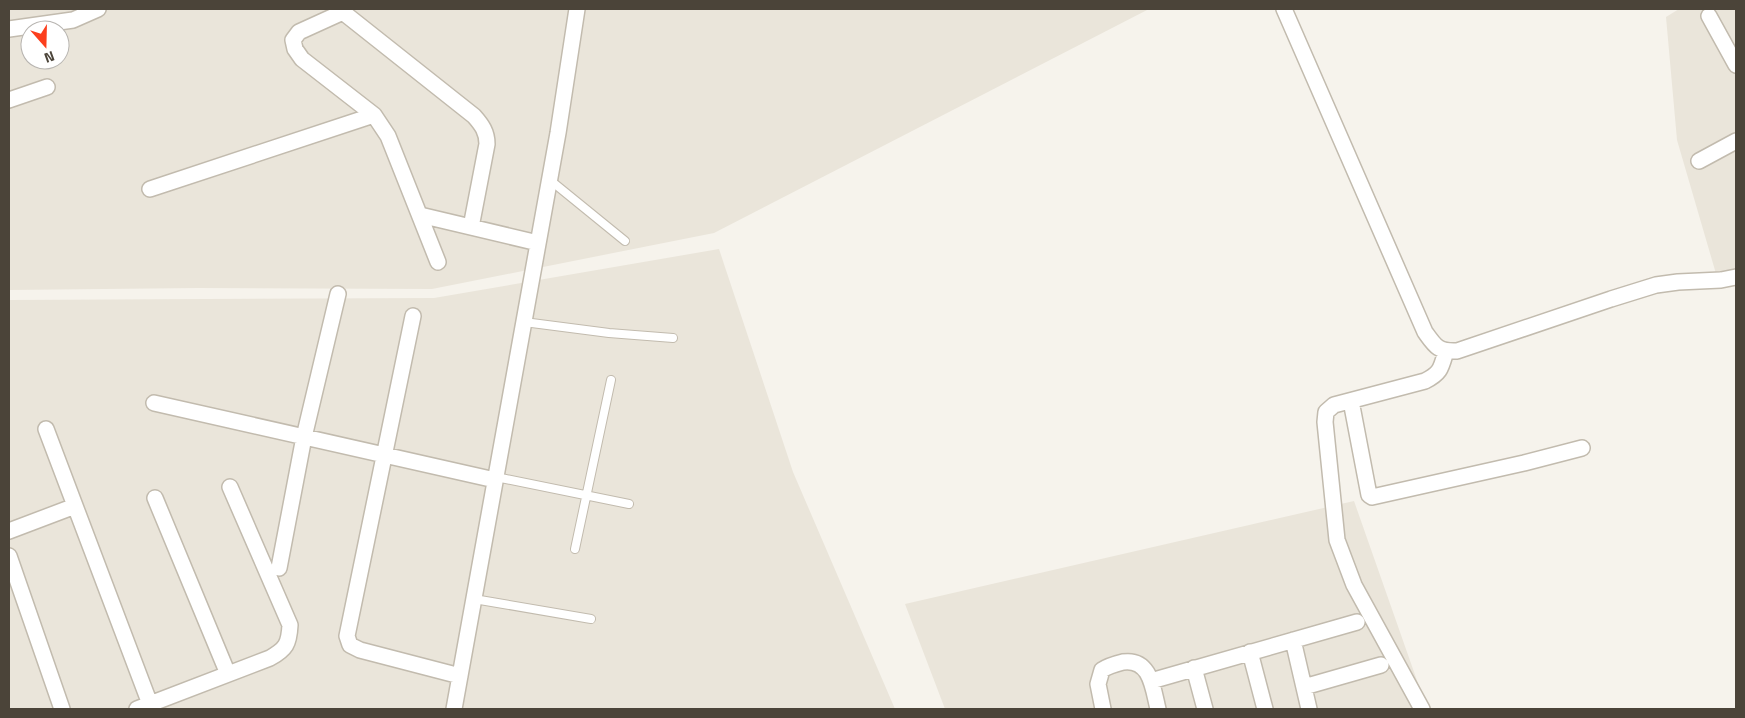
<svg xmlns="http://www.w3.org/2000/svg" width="1745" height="718" font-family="'Titillium Web',sans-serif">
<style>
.residential{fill:#eae5da;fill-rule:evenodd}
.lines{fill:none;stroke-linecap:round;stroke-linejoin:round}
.service-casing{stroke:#c2bbae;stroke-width:10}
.minor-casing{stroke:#c2bbae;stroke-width:18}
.service{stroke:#fff;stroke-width:8}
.minor{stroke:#fff;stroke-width:15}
</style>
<rect width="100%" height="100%" fill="#f6f3ec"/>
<path class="residential" d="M9,9H1149L714,233L432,289L198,288L9,290ZM30,30H60V60H30Z
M1679,9H1736V283L1719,284L1677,140L1666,17Z
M719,249L793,472L895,709H9V300L434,298Z
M1354,501L1427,709H945L905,604Z"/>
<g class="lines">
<defs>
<path id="service" d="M550,180L625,241
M524,322L609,333L673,338
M496,477L629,504
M575,549L611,380
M474,599L591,619"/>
<path id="minor" d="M339,9L474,116C482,125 487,132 487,144L471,227
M1284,9L1425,332C1435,346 1438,352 1457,351L1611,299L1656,285L1678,282L1721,280L1736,277
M343,12L299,32L293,40L295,49L302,59L374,115L388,136L438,262
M1709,16L1736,65
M9,29L73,20L98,9
M9,100L47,87
M1699,161L1736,141
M150,189L374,115
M420,215L538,243
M413,316L347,636L350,645L360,650L460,676
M1351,401L1369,495L1372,497L1524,463L1582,448
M154,403L495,480
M46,429L150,704
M155,498L228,674
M9,531L75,506
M9,556L62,709
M279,568L304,437L338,294
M1293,640L1309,709
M1250,652L1265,709
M1194,668L1205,709
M1151,681L1357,622
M1304,687L1381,665
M137,709L270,658C286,649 289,644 290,625L230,487
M454,709L558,133L577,9
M1103,709L1098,684L1102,670C1108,666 1115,664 1123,662C1151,658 1153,689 1158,709
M1422,709L1354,585L1337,540L1325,422L1326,412L1334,405L1425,381C1441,373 1441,368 1446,351"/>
</defs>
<use href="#service" class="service-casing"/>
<use href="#minor" class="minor-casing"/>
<use href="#service" class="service"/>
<use href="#minor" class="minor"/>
</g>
<rect width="1745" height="718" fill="none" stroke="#4b4439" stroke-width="20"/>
<g transform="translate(45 45) rotate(160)"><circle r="24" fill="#ffffff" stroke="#b7b4b0"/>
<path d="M0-4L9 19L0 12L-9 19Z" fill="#fc3f1d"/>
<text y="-8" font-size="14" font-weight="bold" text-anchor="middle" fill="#4b4439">N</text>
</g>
</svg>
